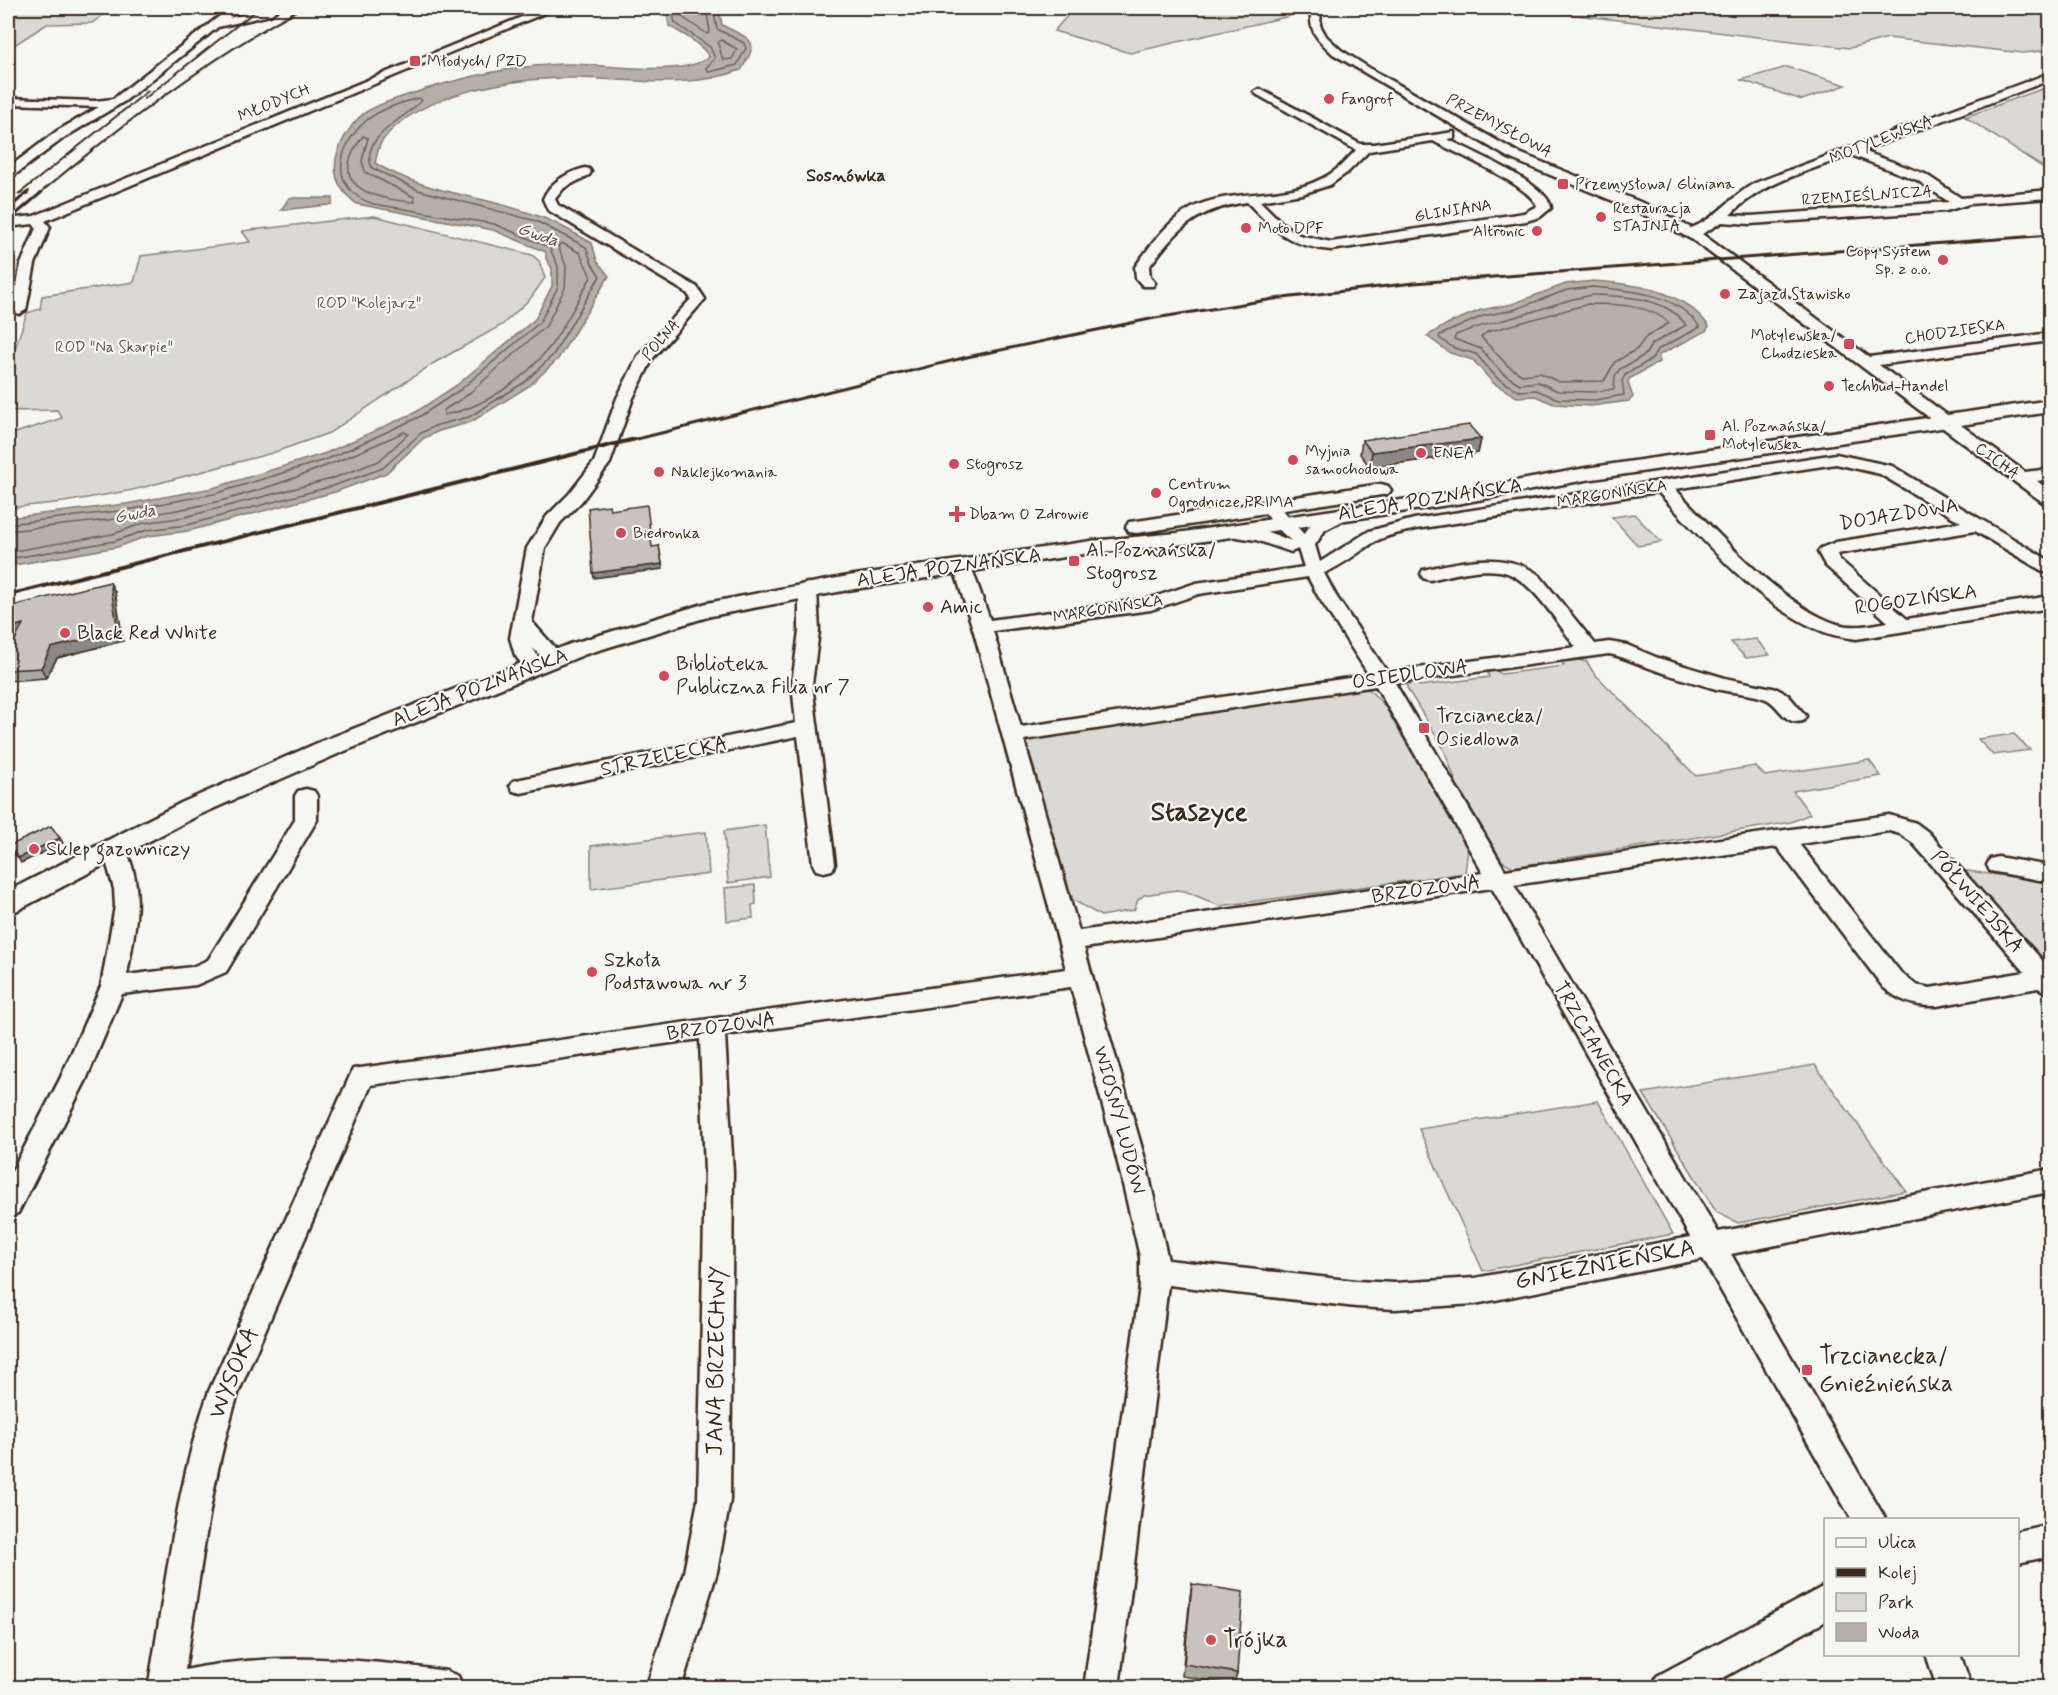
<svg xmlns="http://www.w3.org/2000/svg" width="2058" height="1695" font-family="Mynerve,sans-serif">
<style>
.green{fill:#dad9d3;stroke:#8a8278;stroke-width:1.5}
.water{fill:#b6b0a9;stroke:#857a71;stroke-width:1.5}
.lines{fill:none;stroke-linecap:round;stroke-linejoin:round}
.shore{stroke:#6c6056;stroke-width:1.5}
.minor-casing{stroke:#3b2a1e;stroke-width:5}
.major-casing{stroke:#3b2a1e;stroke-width:5}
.minor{fill:#f6f6f2;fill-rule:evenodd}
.major{fill:#f6f6f2;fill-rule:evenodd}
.rail-far2{stroke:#3b2a1e;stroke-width:2}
.rail-far1{stroke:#3b2a1e;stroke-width:3}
.rail{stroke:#3b2a1e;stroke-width:4}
.wall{fill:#aca8a3;stroke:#3b2a1e;stroke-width:1.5}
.shaded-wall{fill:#8c8885;stroke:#3b2a1e;stroke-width:1.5}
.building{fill:#c8c3be;stroke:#3b2a1e;stroke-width:1.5}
.poi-dot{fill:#d1495b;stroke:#f6f6f2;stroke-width:2}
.labels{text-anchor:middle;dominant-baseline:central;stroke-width:4.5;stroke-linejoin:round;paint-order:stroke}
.far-poi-label{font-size:16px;fill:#3b2a1e;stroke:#f6f6f2;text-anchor:start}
.far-street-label{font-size:16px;fill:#3b2a1e;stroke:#f6f6f2}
.far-park-label{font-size:16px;fill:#63564b;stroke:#f6f6f2}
.far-neighbourhood-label{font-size:18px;font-weight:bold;fill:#3b2a1e;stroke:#f6f6f2}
.far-water-label{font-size:18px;font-style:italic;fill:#605248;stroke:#f6f6f2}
.street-label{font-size:20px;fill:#3b2a1e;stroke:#f6f6f2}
.poi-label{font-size:20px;fill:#3b2a1e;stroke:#f6f6f2;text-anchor:start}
.near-street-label{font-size:24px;fill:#3b2a1e;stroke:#f6f6f2}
.near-poi-label{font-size:24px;fill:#3b2a1e;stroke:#f6f6f2;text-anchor:start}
.district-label{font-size:26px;font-weight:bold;fill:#3b2a1e;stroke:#f6f6f2}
</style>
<rect width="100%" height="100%" fill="#f6f6f2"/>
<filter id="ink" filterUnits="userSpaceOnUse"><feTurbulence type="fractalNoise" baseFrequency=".0167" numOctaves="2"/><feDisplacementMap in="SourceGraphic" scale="12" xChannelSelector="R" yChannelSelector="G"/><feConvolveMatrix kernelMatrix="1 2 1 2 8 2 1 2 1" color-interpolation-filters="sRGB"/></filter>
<g filter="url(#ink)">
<path class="green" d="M8,8H113L92,23L47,24L8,49Z
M1074,8H1296L1290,16L1130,53L1054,31Z
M1555,8H2050V50L2023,53L1888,38L1850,48L1551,12Z
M1787,67L1846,85L1802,100L1741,80Z
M2050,86V172L1965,117Z
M374,216L532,255L539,261L545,278L530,299L502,325L434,363L329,433L272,453L133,490L64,502L8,508V433L9,435L62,418L57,410L10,411L8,407V369L27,313L40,309L42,296L134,282L141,256L250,242L242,231Z
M1634,514L1661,542L1638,546L1612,517Z
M1756,639L1770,655L1746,658L1731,642Z
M1570,658L1587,662L1593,672L1696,776L1755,766L1765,776L1869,760L1881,776L1793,791L1810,814L1791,822L1513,867L1502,861L1457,785L1444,749L1407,688V684L1416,682L1419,686L1489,677L1487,670L1495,669L1501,674L1564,666L1561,661Z
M1351,688L1369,689L1384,705L1468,848L1465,873L1220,906L1185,891L1176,890L1144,895L1138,900L1134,910L1101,916L1073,900L1024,746L1031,737Z
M2014,734L2030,750L1993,755L1978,739Z
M765,825L770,877L728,883L724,831Z
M706,832L709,874L591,889V846Z
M1960,870L2050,882V966Z
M755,885L756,904L752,905L753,918L727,921L725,888Z
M1815,1065L1906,1191L1738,1223L1716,1212L1643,1093Z
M1598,1101L1673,1234L1483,1271L1419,1129Z"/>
<path class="water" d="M666,8H719L722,25C750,40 762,38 741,70C688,90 632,79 577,78C519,77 419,91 382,141C378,147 377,156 375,163C425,194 484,195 538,216C557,222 575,234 592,243L597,261L609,276L558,359L529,386L471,422L439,431L424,438L386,473L335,492L188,531L148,536L117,547L8,566V518L126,504L213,488L326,453L416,412L457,385L535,319L552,286V268L546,259V252L493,230L357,204C338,190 330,172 339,149C343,137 355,119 366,112C383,101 406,96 426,89C472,75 520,64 569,64C604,64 682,78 709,57C704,46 680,32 669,26Z
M289,198H333L332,204L328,205L281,210Z
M1593,281C1636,284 1681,289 1709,326L1706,331L1659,355V362L1629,379L1628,383L1633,397L1629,401L1591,406L1554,404L1535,396L1517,397L1493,383L1473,360L1450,353L1427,336L1449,323L1481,310L1512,304L1566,284Z"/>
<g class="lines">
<path class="shore" d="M672,8L675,23L710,47L715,58L706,68L709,72L737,65L746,48L744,43L717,29L713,8
M680,8L682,17L707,34L710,31L706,8
M721,40L737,49L732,59L723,60L718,43Z
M363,136L368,138L362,161L365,172L414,197L415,202C394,201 345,195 349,165C350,154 357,145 363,136Z
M562,243L580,253L591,277C577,301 565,327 548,349C524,380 483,408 444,415V410L466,396L546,326L565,288L566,266L558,246Z
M1593,287C1631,290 1676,293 1700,327L1657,350L1652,359L1625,375L1622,381L1624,395L1595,400L1558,399L1536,390L1519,391L1497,378L1476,354L1454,348L1439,338L1440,335L1483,316L1513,310L1567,290Z
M1593,295C1625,296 1666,297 1686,325L1652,344L1645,355L1620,369L1615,376L1614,389L1594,392L1558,391L1538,382L1520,384L1502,373L1481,349L1454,339L1456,335C1477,326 1493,323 1515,317C1543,310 1563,299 1593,295Z
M1588,304C1613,304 1650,304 1669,323L1646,337L1637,349L1615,362L1604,381L1559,382L1540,373L1522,375L1508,366L1481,337L1487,332Z
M8,524L127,510L214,494L328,459L419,417L460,390L540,322L558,287V266L549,247L494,224L374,204C328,190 336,146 367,120C382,108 401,103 419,98L422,100C407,118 358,137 372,168L418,190L536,221L586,247L592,264L600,276L553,355L525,382L469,417L437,425L421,433L383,468L333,486L187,525L147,530L115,541L8,559
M8,531C77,523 148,518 216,502C281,486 343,460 404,432L408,434L379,461L331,479L185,517L144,523L113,534L8,552"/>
<defs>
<path id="minor" d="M230,8H241L229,18L268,8H279L270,15L218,27L125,101L65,137L12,177L8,178V168L57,131L99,107L8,104V98L95,101L113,99Z
M544,8H557L45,221L50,227L35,264L26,310L19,314L12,310L21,264L36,228L33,224L8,227V219L34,216Z
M1311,8H1321L1320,25L1326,36L1341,50L1371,69L1517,152L1645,204L1691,228C1716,219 1731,196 1755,183L2050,73V80L1863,151L1925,174L1961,198L2050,190V198L1969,204L1946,211L1750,224L1722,222L1702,234L1869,357L2050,333V341L1879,365L2025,472L2050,469V479L2037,481L2050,491V504L2044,503L2015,482L1693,240L1635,210L1509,158L1333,54C1316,38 1309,32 1311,8ZM1851,155L1917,180L1949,202L1750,216L1730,215C1762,182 1809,171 1851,155Z
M1260,89L1360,144H1374L1454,132V138L1447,139C1467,149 1550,185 1551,208L1540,217L1526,221L1331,250C1289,246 1275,231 1247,202C1195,210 1179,227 1149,267L1150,277L1155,283L1153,286H1143L1136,278L1135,267C1151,245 1167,221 1192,208C1232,188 1281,200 1321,179C1335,173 1346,161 1356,150L1256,94L1254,92ZM1433,141C1456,153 1529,185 1537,206L1524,213L1331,242L1299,235L1282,223L1260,201L1302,194L1330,185L1348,172L1369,151Z
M585,168L589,169L591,172L589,175L564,188L555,199L558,205L697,287L705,299L653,358L633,398L610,463L581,502L560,523L545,548L532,622L564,658L561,662C547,666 542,657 533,648L543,666L540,670H526L515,655L510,638L527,548L547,516L569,494L594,462L617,398L638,356L691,299L687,293L548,210L543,199C550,182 567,173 585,168Z
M1836,454L1892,466L2050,561V573L2044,572L1975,531L1837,554L1839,559L1907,619L2050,596V608L1856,639C1846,637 1834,636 1824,632C1759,607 1705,541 1658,492L1416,529C1404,532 1389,535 1378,540C1359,551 1344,565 1324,573L1336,596L1387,672L1576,647C1558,624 1529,574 1499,571C1476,568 1452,575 1430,580L1423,578L1421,574L1423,570C1462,561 1506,550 1540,576L1595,644L1609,642L1627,645L1658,658L1725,678L1777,689L1788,695L1806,716L1803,721C1784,726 1781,706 1766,699C1751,693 1732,693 1716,689C1692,682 1667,675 1644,666C1632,662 1622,656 1609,654L1395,683L1505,870L1889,815L1916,823L1928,832L2050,969V994L2038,988L1937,1006C1916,1007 1899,1001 1883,987L1777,847L1514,885L1718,1232L2050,1169V1192L1731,1254L1886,1520H1852L1703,1259L1475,1304L1395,1309L1356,1307L1168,1285L1119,1688H1084L1140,1286V1257L1117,1159L1071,987L725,1035L733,1172L730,1500L717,1572L681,1688H646L684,1572L698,1500L705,1172L700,1039L371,1085L239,1391C209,1482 201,1576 185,1670C272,1652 359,1658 446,1671L458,1676L463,1688H148C166,1588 175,1487 209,1391L353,1069L1066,969L974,632L953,566L956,562H968L971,566L990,620L1148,599L1196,583L1304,567L1298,549L1291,552L1256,540L1224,535L1221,531L1224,527C1245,522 1271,533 1291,541L1276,527L1260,506L1263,502C1267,501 1269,500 1273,502C1277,503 1298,528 1304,534C1312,521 1330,507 1346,511L1349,515L1346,519L1325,530L1315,545L1320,562L1369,531L1414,519ZM1836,464L1880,474L1961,522L1836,542L1821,548L1818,552L1825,565L1888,622C1871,625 1854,629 1837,624C1783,607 1715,530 1675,489ZM1308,577L1318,596L1369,675L1021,727L993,631L1151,610L1199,594ZM1376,686L1483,873L1079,931L1024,740ZM1889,831L1900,834L1912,842L2025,972L1930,988L1916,985L1901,973L1799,844ZM1492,888L1690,1237L1475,1278L1395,1283L1356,1281L1168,1260L1145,1159L1084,948Z
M808,583L815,585L817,589L819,631L812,684L835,864L832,870L824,872L816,870L813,864L798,736L521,793L513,791L510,786L513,781L521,779L796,723L792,684L799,631V589L801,585Z
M306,789L314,791L317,796V820L226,972L196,985L122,994L86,1080L18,1213L8,1217V1179L60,1079L101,986L115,906L114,889L102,847L105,841L113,839L121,841C147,885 135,928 127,975L192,967L208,960L295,820V796L298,791Z
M1998,857L2050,866V882L1990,871L1987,865L1990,859Z
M2050,1524V1556L2018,1563V1531Z
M1826,1585V1621L1705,1688H1652L1657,1676Z
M1926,1654H1960L1972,1688H1937Z"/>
<path id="major" d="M2050,400V412L1586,480L1462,503L1177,545L1091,553L848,590L711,616L586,654L340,753L199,815L18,910L8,913V891L181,803L322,741L570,644L707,603L848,576L1091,541L1177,533L1462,491L1586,468Z
M1381,484L1388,486L1391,490L1388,494L1137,533L1129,532L1126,527L1129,522L1137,521Z"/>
</defs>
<use href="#minor" class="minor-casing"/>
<use href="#major" class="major-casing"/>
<use href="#minor" class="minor"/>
<use href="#major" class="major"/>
<path class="rail-far2" d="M144,99L259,8
M20,193L148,91
M26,193L29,191
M40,193C122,124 207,60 301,8"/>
<path class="rail-far1" d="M19,194L22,192
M8,209L28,192
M8,221L42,192
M629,441L967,357L1155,318L1274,299L1414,283L2050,235"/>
<path class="rail" d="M8,595L635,439"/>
</g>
<path class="wall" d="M1481,439L1478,453L1370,467L1360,454L1362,440Z
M115,592L123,641L57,658L46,678L8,681V654L16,637L15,638L9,628Z
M1192,1584L1237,1673L1234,1685L1182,1676L1190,1596Z"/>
<path class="shaded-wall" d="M1481,439L1478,453L1370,467L1372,452Z
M659,546L663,569L594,578L593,573Z
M110,582L115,592L123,641L57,658L46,678L41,668L51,648Z
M23,624L29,634L15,638L9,628Z
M60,838L63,843L21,863L18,858Z"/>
<path class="building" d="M1469,425L1481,439L1372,452L1362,440Z
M609,505L610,510L647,505L652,547L659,546L662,564L593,573L588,508Z
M110,582L118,631L51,648L41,668L8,670V654L23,624L9,628L8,607Z
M51,826L60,838L18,858L9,846Z
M1192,1584L1243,1592L1237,1673L1184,1664Z"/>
</g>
<g class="poi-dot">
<rect x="409" y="55" width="12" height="12" rx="3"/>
<circle cx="1329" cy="99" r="6"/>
<rect x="1557" y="178" width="12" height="12" rx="3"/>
<circle cx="1601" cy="217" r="6"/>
<circle cx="1246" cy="228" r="6"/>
<circle cx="1537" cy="231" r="6"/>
<circle cx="1943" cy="260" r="6"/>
<circle cx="1725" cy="294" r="6"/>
<rect x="1843" y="338" width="12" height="12" rx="3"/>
<circle cx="1829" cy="386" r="6"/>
<rect x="1704" y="429" width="12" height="12" rx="3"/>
<circle cx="1421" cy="453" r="6"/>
<circle cx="1293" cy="460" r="6"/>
<circle cx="954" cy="464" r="6"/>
<circle cx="659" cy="472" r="6"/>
<circle cx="1156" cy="493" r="6"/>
<path d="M954 505h6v6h6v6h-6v6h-6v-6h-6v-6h6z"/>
<circle cx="621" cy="533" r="6"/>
<rect x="1068" y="555" width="12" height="12" rx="3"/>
<circle cx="928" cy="607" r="6"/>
<circle cx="65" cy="633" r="6"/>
<circle cx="664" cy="676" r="6"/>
<rect x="1418" y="722" width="12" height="12" rx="3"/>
<circle cx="34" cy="849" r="6"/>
<circle cx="592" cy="972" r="6"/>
<rect x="1801" y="1364" width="12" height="12" rx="3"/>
<circle cx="1211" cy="1640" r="6"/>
</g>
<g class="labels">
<g class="far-poi-label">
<text x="427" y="61">Młodych/ PZD</text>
<text x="1341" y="99">Fangrof</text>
<text x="1575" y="184">Przemysłowa/ Gliniana</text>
<text x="1613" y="208">Restauracja<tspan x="1613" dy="18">STAJNIA</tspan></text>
<text x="1258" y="228">Moto DPF</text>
<text x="1525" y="231" text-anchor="end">Altronic</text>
<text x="1931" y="251" text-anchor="end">Copy System<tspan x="1931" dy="18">Sp. z o.o.</tspan></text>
<text x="1737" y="294">Zajazd Stawisko</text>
<text x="1837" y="335" text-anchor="end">Motylewska/<tspan x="1837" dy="18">Chodzieska</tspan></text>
<text x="1841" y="386">Techbud-Handel</text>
<text x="1722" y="426">Al. Poznańska/<tspan x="1722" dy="18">Motylewska</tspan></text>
<text x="1305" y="451">Myjnia<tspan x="1305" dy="18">samochodowa</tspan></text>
<text x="1433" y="453">ENEA</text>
<text x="966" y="464">Stogrosz</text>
<text x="671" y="472">Naklejkomania</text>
<text x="1168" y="484">Centrum<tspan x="1168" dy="18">Ogrodnicze PRIMA</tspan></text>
<text x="969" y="514">Dbam O Zdrowie</text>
<text x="633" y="533">Biedronka</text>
</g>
<g class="far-street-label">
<text transform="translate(274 103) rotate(-22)">MŁODYCH</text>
<text transform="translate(1499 126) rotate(28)">PRZEMYSŁOWA</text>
<text transform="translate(1881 140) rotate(-21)">MOTYLEWSKA</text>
<text transform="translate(1867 196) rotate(-4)">RZEMIEŚLNICZA</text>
<text transform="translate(1453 211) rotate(-9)">GLINIANA</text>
<text transform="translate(1955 332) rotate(-8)">CHODZIESKA</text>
<text transform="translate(661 340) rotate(-49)">POLNA</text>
<text transform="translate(1997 461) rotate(36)">CICHA</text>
<text transform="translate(1612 494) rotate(-9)">MARGONIŃSKA</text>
<text transform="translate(1108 609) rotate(-9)">MARGONIŃSKA</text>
</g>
<g class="far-park-label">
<text x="369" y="303">ROD "Kolejarz"</text>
<text x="114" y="347">ROD "Na Skarpie"</text>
</g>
<g class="far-neighbourhood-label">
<text x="846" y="176">Sosnówka</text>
</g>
<g class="far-water-label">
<text transform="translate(538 235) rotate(19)">Gwda</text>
<text transform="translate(135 514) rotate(-11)">Gwda</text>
</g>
<g class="street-label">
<text transform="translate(1430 500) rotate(-9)">ALEJA POZNAŃSKA</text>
<text transform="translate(1899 515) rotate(-9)">DOJAZDOWA</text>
<text transform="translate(949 568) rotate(-8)">ALEJA POZNAŃSKA</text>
<text transform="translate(1916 600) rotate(-8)">ROGOZIŃSKA</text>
<text transform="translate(1410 675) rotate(-8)">OSIEDLOWA</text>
<text transform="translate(480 688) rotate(-21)">ALEJA POZNAŃSKA</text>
<text transform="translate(664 757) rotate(-12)">STRZELECKA</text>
<text transform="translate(1426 890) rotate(-8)">BRZOZOWA</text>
<text transform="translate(1977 902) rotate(49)">PÓŁWIEJSKA</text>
<text transform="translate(721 1027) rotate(-8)">BRZOZOWA</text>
<text transform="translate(1593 1044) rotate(60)">TRZCIANECKA</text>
<text transform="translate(1119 1120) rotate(75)">WIOSNY LUDÓW</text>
</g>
<g class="poi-label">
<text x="1086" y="550">Al. Poznańska/<tspan x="1086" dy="23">Stogrosz</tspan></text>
<text x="940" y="607">Amic</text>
<text x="77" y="633">Black Red White</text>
<text x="676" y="664">Biblioteka<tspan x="676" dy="23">Publiczna Filia nr 7</tspan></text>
<text x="1436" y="716">Trzcianecka/<tspan x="1436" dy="23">Osiedlowa</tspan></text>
<text x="46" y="849">Sklep gazowniczy</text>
<text x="604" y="960">Szkoła<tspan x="604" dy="23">Podstawowa nr 3</tspan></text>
</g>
<g class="near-street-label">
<text transform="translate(1605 1265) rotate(-11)">GNIEŹNIEŃSKA</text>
<text transform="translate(717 1361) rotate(-89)">JANA BRZECHWY</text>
<text transform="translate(234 1373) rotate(-68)">WYSOKA</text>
</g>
<g class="near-poi-label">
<text x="1819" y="1356">Trzcianecka/<tspan x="1819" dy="28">Gnieźnieńska</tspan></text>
<text x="1223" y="1640">Trójka</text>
</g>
<g class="district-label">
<text x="1199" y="813">Staszyce</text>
</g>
</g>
<rect width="2058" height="1695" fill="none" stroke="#f6f6f2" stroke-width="30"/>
<rect x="15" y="15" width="2028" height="1665" fill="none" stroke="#3b2a1e" stroke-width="2" filter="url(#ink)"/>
<rect x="1824" y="1518" width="195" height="138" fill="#f6f6f2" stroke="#aba49d" stroke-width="1.5"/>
<rect x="1836" y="1538" width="30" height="9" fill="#f6f6f2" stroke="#aba49d" stroke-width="1.5"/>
<text x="1878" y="1548" font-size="18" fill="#3b2a1e">Ulica</text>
<rect x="1836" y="1568" width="30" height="9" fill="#3b2a1e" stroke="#aba49d" stroke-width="1.5"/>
<text x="1878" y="1578" font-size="18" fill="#3b2a1e">Kolej</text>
<rect x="1836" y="1593" width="30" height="18" fill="#dad9d3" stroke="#aba49d" stroke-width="1.5"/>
<text x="1878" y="1608" font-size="18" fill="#3b2a1e">Park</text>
<rect x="1836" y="1623" width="30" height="18" fill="#b6b0a9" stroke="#aba49d" stroke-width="1.5"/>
<text x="1878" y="1638" font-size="18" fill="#3b2a1e">Woda</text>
</svg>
